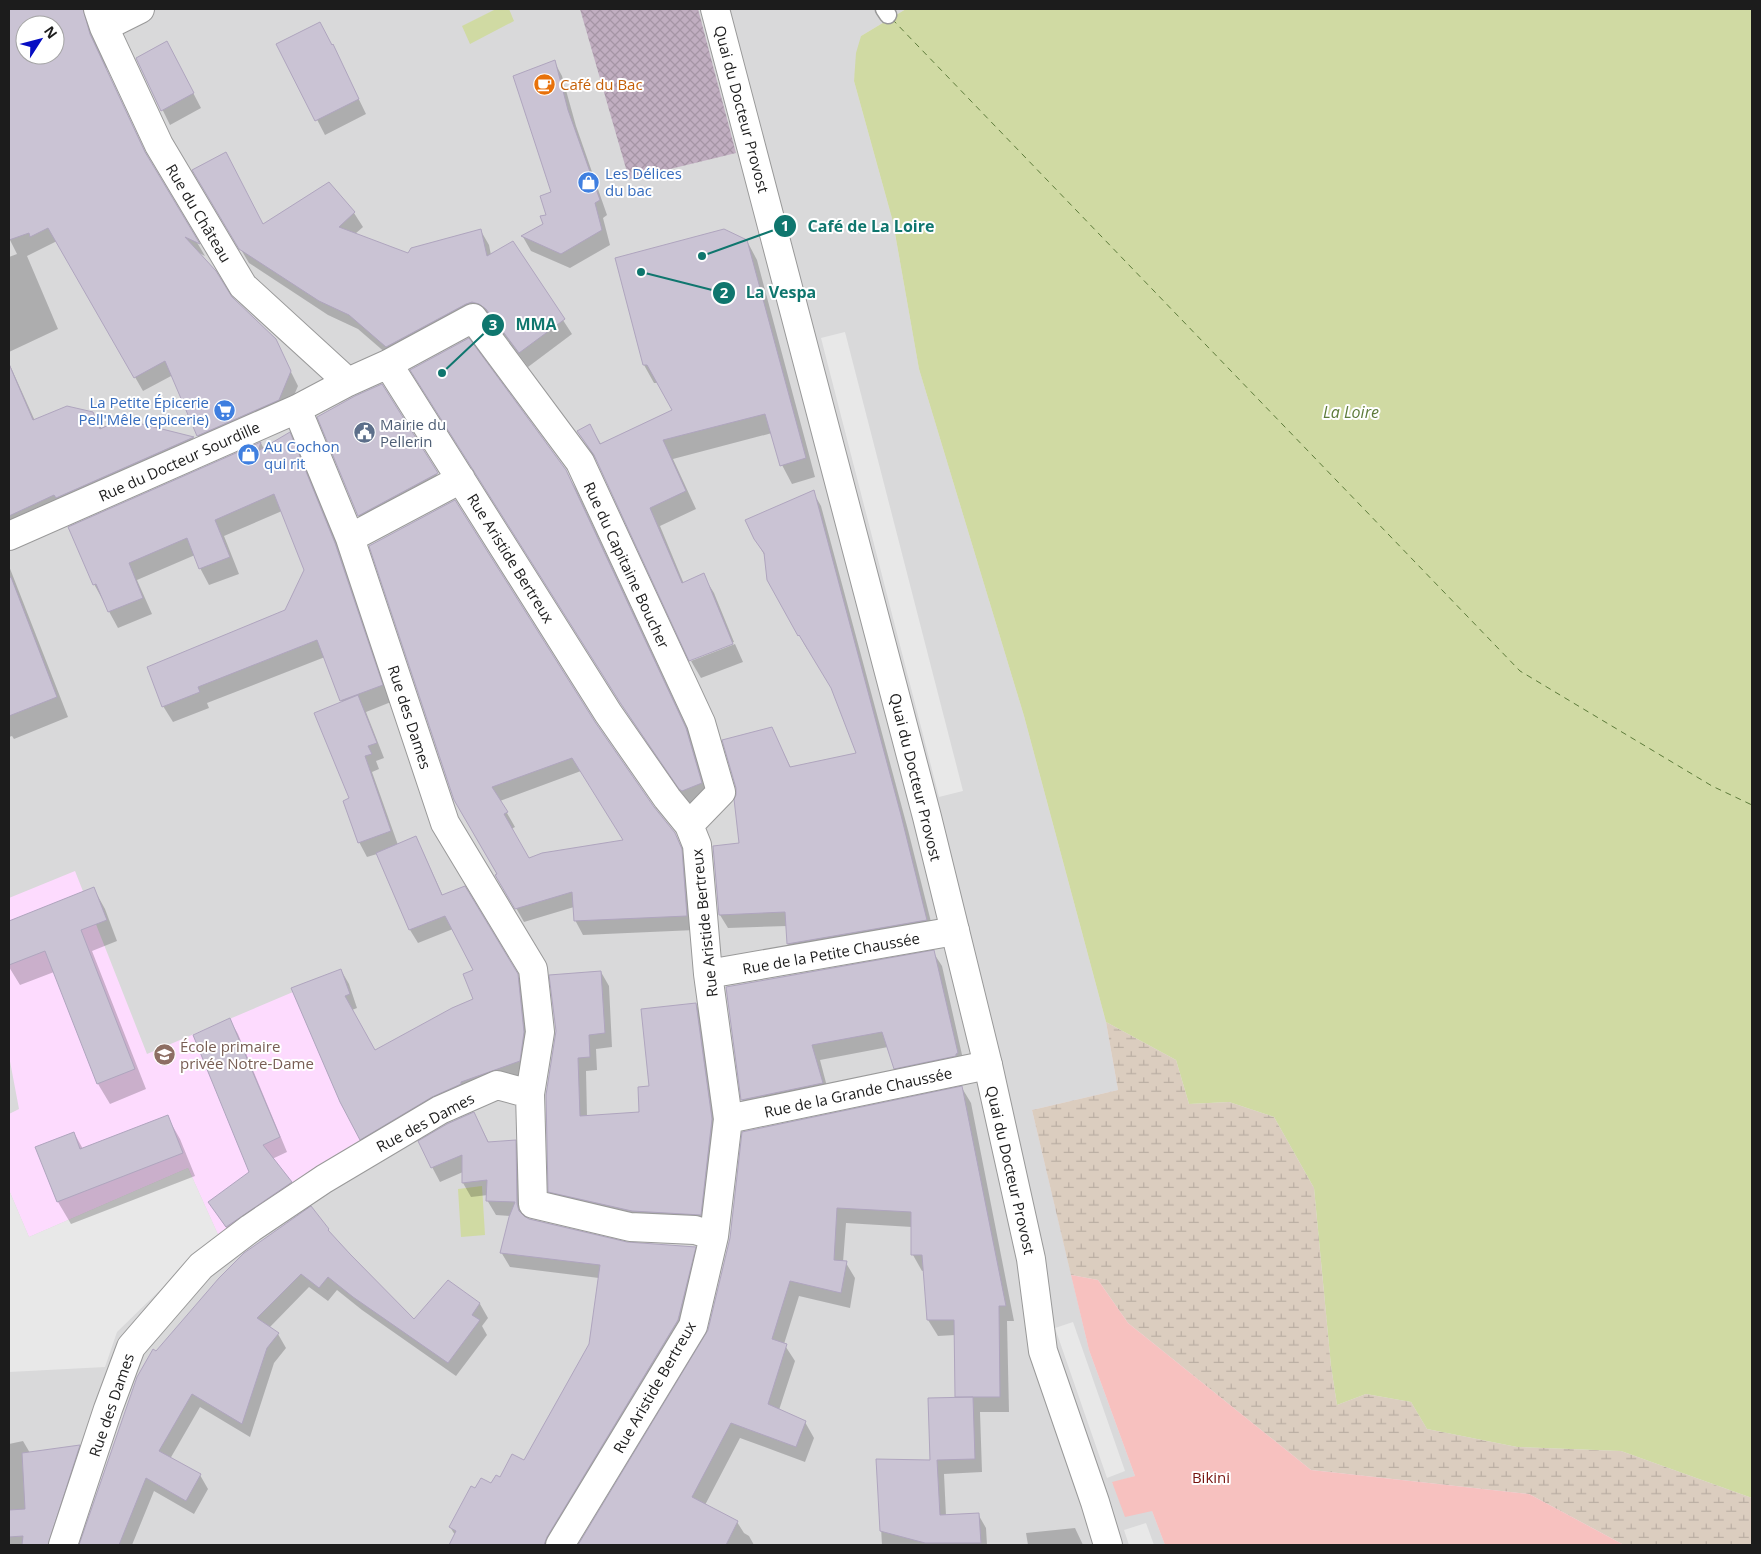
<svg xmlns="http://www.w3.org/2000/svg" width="1761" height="1554" font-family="'Open Sans',sans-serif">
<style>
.residential{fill:#d9d9da;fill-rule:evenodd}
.education{fill:#fddbfe}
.construction{fill:url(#construction-cross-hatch)}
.wetland{fill:url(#wetland-marsh)}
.park{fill:#f7c1bf}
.parking{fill:#e8e8e8}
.water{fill:#d0daa3}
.shadow{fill:#0003;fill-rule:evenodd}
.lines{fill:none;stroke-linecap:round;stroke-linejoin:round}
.ferry{stroke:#5d7b3a;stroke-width:1;stroke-dasharray:6 5;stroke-linecap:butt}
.building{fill:#cac3d4;stroke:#afa5be;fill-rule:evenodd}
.service-casing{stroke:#999;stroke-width:19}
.minor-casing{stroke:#999;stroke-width:30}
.tertiary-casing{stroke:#999;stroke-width:30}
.service{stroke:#fff;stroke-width:16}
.minor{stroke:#fff;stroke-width:28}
.tertiary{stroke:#fff;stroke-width:28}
.labels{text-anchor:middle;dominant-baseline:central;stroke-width:4;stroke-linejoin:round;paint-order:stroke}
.food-label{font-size:15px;fill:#c56008;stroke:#fff;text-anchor:start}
.street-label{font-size:15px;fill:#1c1c1c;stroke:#fff}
.shop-label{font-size:15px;fill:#366cbe;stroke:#fff;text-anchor:start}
.service-label{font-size:15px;fill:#4e5e75;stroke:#fff;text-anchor:start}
.education-label{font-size:15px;fill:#785e54;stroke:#fff;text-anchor:start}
.park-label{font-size:15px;fill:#76130e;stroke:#fff}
.water-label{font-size:16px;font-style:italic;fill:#5d7b3a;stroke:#fff}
.leader{fill:none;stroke:#0f766e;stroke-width:2}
.callout-dot{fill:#0f766e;stroke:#fff;stroke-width:2}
.mark-label{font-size:15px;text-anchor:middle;font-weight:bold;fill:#fff}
.callout-label{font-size:16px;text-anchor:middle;font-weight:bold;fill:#0f766e;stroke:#fff;stroke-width:4;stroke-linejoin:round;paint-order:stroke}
</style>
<defs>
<pattern id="construction-cross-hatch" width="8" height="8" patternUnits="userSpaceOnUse" patternTransform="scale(1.25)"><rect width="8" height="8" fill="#c1aec1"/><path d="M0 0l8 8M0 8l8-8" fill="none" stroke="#a595a5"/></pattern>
<pattern id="wetland-marsh" width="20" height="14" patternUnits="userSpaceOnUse" patternTransform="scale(1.25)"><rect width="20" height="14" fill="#dbcdbf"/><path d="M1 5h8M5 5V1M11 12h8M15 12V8" fill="none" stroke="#bbafa4"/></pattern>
</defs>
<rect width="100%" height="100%" fill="#e9e2ed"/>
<path class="residential" d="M9,9H906L861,36L854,81L893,222L919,369L1024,716L1106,1022L1118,1090L1032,1110L1089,1350L1135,1476L1112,1483L1152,1511L1165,1545H9ZM25,25H55V55H25Z"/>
<path class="education" d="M75,871L147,1054L293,992L340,1102L360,1140L302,1179L220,1239L188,1168L29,1237L9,1190V1114L19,1109L9,1056V898Z"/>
<path class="construction" d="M580,9H698L736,153L629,179Z"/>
<path class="wetland" d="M1106,1022L1176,1060L1189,1104L1229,1102L1274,1117L1314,1188L1331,1366L1337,1405L1366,1394L1411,1402L1427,1429L1517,1447L1621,1451L1752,1498V1545H1624L1529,1494L1311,1470L1128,1323L1098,1280L1071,1275L1032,1110L1118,1090Z"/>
<path class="park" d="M1071,1275L1098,1280L1128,1323L1311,1470L1529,1494L1624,1545H1165L1152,1511L1125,1517L1112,1482L1135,1476L1089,1350Z"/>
<path class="parking" d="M845,332L963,791L939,797L821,338Z
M188,1168L220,1239L157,1293L117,1332L105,1367L9,1372V1190L29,1237Z
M1073,1322L1125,1471L1107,1478L1055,1328Z
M1146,1523L1154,1545H1129L1124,1530Z"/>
<path class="water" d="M496,9H509L514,21L470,44L462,26Z
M906,9H1752V1498L1621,1451L1517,1447L1427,1429L1411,1402L1366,1394L1337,1405L1331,1366L1314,1188L1274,1117L1229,1102L1189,1104L1176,1060L1106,1022L1024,716L919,369L893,222L854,81L856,53L861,36Z
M482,1186L485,1235L461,1237L458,1189Z"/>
<path class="shadow" d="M22,9H149L92,32L107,68L9,101V14ZM25,25H55V55H25Z
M278,44L333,46L366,114L325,135Z
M137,58H175L201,108L170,125Z
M554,61L562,76L576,126L607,215L603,218L610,245L570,268L531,251L523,237L544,224L553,192Z
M108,74L152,166L205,256L197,252L231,298L274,338L298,386L286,414L206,449L198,435L173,375L143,391L57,241L27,256L58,329L9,352V257L17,254L9,238V127L96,86Z
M194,171L263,226L329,183L354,213L363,227L355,234L409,255L481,231L489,245L491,255L513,243L572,334L528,367L495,323L489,318L395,361L358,329L328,315L249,263Z
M747,241L757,260L815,477L792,484L782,465L772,433L673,459L696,509L660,526L684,584L703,575L714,593L734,642L690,659L600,466L578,432L590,426L601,444L673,410L658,383H654L644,365Z
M9,363L35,421L93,413L102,429L122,421L193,438L205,458L9,541Z
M382,385L450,496L372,538L359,516L319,417Z
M422,387L565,471L576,489L696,747L711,801L691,806L633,722Z
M289,434L299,450L344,561L391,702L366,712L384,758L376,761L379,769L372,772L398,845L415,838L423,852L443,896L517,975L525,989L531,1046L527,1075L369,1152L361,1139L341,970L349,984L357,1008L352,1010L375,1051L475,999V970L453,929L418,943L410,930L377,854L367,857L359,842L351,799L343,703L325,657L207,703L209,708L173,722L163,706L286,611L305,570L282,511L224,536L239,574L209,585L200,568L195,555L137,580L152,614L118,628L94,584L69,528L261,443L264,449Z
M813,492L821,506L908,830L934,934L796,958L788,944L787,926L728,928L720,915L771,728L791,768L857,754L833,689L808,648L807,649L768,579L765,556L755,539Z
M9,566L68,717L14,739L12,736L9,737Z
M735,644L743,662L701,678L691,661Z
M594,723L653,808L674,834L683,849L689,864L695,930L583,935L575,920L574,907L524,922L455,800ZM581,771L625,841L529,860L511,829L515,827L500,801Z
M94,889L105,909L117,941L92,951L146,1089L110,1104L98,1084L54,972L20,985L9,967V922Z
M933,952L942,966L965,1068L904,1083L895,1068L888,1047L820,1060L830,1098L751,1114L742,1100L727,988Z
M601,972L609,986L612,1047L596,1049L597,1070L586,1071L587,1116L640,1113L650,1087L696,1004L703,1018L719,1134L708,1229L558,1205L550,1191L547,1095Z
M230,1020L238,1034L287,1152L272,1159L291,1182L299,1197L235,1241L209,1202L251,1173Z
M962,1088L971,1103L1014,1321H1007L1009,1412H980L982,1472L944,1474L946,1516L978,1514L986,1528L987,1545H882L877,1460L932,1461L957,1399L956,1396L955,1335L938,1336L928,1320L925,1270L922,1271L913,1255L912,1227L846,1223L843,1262L846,1263L855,1278L850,1308L799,1296L784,1344L795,1361L779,1410L805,1422L814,1438L805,1462L740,1438L705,1505L737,1522L744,1533L749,1536L754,1545H579L709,1330Z
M474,1114L489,1143L515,1141L523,1155L525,1218L626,1243L695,1248L703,1262L686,1335L558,1545H450L455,1535L450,1527L476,1490L491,1485L525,1462L591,1345L599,1278L510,1267L501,1252L511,1216L496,1215L487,1200L488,1195L471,1197L463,1183V1172L440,1182L432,1167Z
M167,1116L180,1139L195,1176L71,1224L58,1202L74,1133L83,1149Z
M328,1230L331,1235L414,1321L448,1282L480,1304L488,1318L482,1326L487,1335L456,1376L362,1310L337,1290L328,1301L309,1287L269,1328L278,1334L286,1348L274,1363L250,1437L200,1407L170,1459L200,1475L208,1489L194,1514L154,1491L132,1545H80L138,1377L157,1353Z
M23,1441L30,1453L79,1447L88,1462L61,1545H9V1444Z
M1075,1528L1083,1545H1028L1026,1533Z"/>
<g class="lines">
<path class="ferry" d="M892,19L1520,671L1712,786L1752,805"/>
</g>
<path class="building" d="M9,9H83L90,34L145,152L200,244L185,237L216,271L232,297L276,339L291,371L279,400L197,436L165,361L134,378L48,228L30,237L29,233L9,240ZM25,25H55V55H25Z
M320,22L332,45L333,44L359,99L315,121L276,44Z
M167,41L194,93L161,111L136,58Z
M555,60L568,110L600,200L595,203L602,230L561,254L521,236L543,224L540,216L546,215L540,196L551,192L513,76Z
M226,152L263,224L329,182L355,212L339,227L408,253L411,248L481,229L487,256L513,241L565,319L519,353L486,309L479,304L472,302L466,304L386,347L349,315L319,301L239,249L192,170Z
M724,229L747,240L806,458L780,466L765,414L663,440L686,491L650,508L682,583L704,573L733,644L689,661L594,455L577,431L590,424L600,444L672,410L647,365H643L615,258Z
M469,338L566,470L686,728L702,783L682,791L679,789L621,704L410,370Z
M9,364L33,420L67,406L93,412L100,429L122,419L194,437L56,498L54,495L9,516Z
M382,384L438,473L358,516L317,417L355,396Z
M290,432L335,543L383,685L340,701L317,640L198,687L200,692L162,707L147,667L285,610L304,570L274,494L215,520L230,557L199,569L187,538L129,563L143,598L108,612L96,584L93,585L68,527L261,442L258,451Z
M814,490L901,815L927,920L787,944L785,912L719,915L713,846L739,843L734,799L736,795V788L722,740L772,727L790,767L856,753L831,688L799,635L798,636L767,580L764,553L754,539L745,520Z
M455,500L595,722L654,807L675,833L682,849L687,916L574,921L572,892L515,909L495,875L497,874L454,800L369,546ZM572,758L623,840L542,853L529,858L504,814L508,812L492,787Z
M11,577L57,697L9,716V578Z
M358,695L377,743L368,746L372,754L365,756L391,831L358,843L343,801L349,798L314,713Z
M416,836L442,895L465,886L518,974L524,1032L520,1061L461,1082V1084L432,1097L360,1140L340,1102L291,988L341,969L350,994L345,996L375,1050L452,1008L473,999L463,974L473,970L445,916L409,930L376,853Z
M94,887L107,920L81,930L135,1069L97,1084L45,951L9,965V921Z
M934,950L958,1053L956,1054V1056L894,1069L882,1032L812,1045L823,1083L741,1100L726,987Z
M601,971L605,1033L589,1035L590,1057L578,1058L580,1116L639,1112L638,1087L649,1086L641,1009L696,1003L712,1119L701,1215L632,1211L548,1192L546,1095L556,1031L549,975Z
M230,1018L280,1137L263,1145L292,1182L226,1227L208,1202L249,1172L193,1035Z
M962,1086L1006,1306H999L1000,1397H955L954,1320H927L922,1255H911V1212L837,1208L834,1260L847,1261L841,1293L790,1281L772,1339L787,1344L768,1404L806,1421L796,1447L731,1423L692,1497L738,1521L726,1545H578L708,1330L730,1238L742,1132Z
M474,1112L488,1142L516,1140L517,1204L519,1211L524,1216L529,1219L627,1242L696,1247L678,1320L547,1537L544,1545H449L456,1531L449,1527L471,1486L475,1488L481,1478L491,1483L496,1475L500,1477L512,1454L524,1460L589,1344L600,1265L500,1253L509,1217L515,1202L486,1201L487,1180L462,1183V1155L431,1168L418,1141L447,1124Z
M168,1115L183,1153L57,1202L35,1147L74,1132L80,1149Z
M311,1206L329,1229L328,1230L350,1254L414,1319L448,1280L480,1303L472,1315L480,1320L448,1363L353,1297L328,1277L319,1288L301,1274L257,1318L279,1333L267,1348L242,1424L192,1394L159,1451L201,1474L186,1501L146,1478L119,1545H79L137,1377L153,1349L156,1351L219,1278L244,1253Z
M973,1397L975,1459L937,1460L940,1515L979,1513L981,1543H925L880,1531L876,1459L930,1460L928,1398Z
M80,1445L48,1545H22L23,1536L9,1537V1510L25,1509L22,1453Z"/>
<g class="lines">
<defs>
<path id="service" d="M884,9L888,15"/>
<path id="minor" d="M98,9L104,27L159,145L243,286L348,382
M104,27L140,9
M388,364L608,713L667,798L689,825L697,845L708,974L728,1119L714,1236L693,1326L560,1545
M9,536L297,409L348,382L388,364L473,318L580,462L701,723L721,792L689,825
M350,538L461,479
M708,974L955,931
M530,1094L533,1204L630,1227L695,1230L714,1236
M728,1119L988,1065
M63,1545L108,1409L131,1347L201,1266L251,1228L324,1179L440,1110L497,1085L530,1094L540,1032L533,969L445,823L350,538L297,409"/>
<path id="tertiary" d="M715,9L927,817L988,1065L1031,1259L1043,1351L1095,1502L1108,1545"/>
</defs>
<use href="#service" class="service-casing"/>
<use href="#minor" class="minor-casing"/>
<use href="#tertiary" class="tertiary-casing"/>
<use href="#service" class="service"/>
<use href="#minor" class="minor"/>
<use href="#tertiary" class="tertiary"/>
</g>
<defs>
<symbol id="cafe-disc" viewBox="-11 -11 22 22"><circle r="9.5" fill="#e8710a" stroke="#fff"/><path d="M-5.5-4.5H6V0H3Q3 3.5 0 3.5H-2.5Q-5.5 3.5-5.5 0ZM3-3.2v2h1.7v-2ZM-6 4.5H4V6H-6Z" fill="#fff"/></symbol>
<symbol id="shop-disc" viewBox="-11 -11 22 22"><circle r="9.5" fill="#3f7fe0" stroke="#fff"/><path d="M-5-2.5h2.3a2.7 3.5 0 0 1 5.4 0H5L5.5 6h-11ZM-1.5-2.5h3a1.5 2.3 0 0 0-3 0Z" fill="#fff"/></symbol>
<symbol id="supermarket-disc" viewBox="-11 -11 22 22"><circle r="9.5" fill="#3f7fe0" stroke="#fff"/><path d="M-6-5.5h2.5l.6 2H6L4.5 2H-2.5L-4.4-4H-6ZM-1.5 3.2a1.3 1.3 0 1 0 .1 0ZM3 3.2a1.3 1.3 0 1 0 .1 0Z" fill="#fff"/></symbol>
<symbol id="civic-disc" viewBox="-11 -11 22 22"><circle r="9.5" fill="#5c6f8a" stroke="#fff"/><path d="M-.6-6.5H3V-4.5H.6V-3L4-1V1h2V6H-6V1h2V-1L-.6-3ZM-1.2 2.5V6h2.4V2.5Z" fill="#fff"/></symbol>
<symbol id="school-disc" viewBox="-11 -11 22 22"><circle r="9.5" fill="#8d6e63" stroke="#fff"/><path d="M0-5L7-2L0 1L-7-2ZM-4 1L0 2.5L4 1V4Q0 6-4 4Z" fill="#fff"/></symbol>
</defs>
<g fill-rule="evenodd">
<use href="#cafe-disc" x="532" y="72" width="25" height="25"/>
<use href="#shop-disc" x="576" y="170" width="25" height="25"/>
<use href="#supermarket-disc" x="212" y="398" width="25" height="25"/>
<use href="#civic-disc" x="352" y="420" width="25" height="25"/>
<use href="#shop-disc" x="236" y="442" width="25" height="25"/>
<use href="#school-disc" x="152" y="1042" width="25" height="25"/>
</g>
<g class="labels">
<g class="food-label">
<text x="560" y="84">Café du Bac</text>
</g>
<g class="street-label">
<text transform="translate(742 109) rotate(75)">Quai du Docteur Provost</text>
<text transform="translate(199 213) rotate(59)">Rue du Château</text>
<text transform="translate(179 461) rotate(-24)">Rue du Docteur Sourdille</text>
<text transform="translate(511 558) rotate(58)">Rue Aristide Bertreux</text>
<text transform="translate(627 565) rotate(65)">Rue du Capitaine Boucher</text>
<text transform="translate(410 717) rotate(72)">Rue des Dames</text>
<text transform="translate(916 777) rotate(76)">Quai du Docteur Provost</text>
<text transform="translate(704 923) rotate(-96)">Rue Aristide Bertreux</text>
<text transform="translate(831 953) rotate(-10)">Rue de la Petite Chaussée</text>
<text transform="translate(858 1092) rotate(-12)">Rue de la Grande Chaussée</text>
<text transform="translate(425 1122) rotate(-28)">Rue des Dames</text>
<text transform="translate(1011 1170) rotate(77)">Quai du Docteur Provost</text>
<text transform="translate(654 1387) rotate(-60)">Rue Aristide Bertreux</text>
<text transform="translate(111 1405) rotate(-71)">Rue des Dames</text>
</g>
<g class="shop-label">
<text x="605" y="173">Les Délices<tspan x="605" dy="17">du bac</tspan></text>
<text x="209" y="402" text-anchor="end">La Petite Épicerie<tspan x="209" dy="17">Pell'Mêle (epicerie)</tspan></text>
<text x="264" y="446">Au Cochon<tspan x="264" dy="17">qui rit</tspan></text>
</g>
<g class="service-label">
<text x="380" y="424">Mairie du<tspan x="380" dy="17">Pellerin</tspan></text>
</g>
<g class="education-label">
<text x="180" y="1046">École primaire<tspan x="180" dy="17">privée Notre-Dame</tspan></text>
</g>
<g class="park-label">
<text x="1211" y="1477">Bikini</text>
</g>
<g class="water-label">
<text x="1351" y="412">La Loire</text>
</g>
</g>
<path class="leader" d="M702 256L785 226M641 272L724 293M442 373L493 325"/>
<g class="callout-dot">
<circle cx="702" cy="256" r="5"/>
<circle cx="641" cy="272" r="5"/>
<circle cx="442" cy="373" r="5"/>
<circle cx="785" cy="226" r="12"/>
<circle cx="724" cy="293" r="12"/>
<circle cx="493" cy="325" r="12"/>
</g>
<g class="mark-label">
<text x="785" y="231">1</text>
<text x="724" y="298">2</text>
<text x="493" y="330">3</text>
</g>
<g class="callout-label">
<text x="871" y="232">Café de La Loire</text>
<text x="781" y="298">La Vespa</text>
<text x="536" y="330">MMA</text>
</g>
<rect width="1761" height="1554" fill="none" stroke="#1c1c1c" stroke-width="20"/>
<g transform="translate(40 40) rotate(54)"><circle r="24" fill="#ffffff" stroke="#a4a4a4"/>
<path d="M0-4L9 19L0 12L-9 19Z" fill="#060dc3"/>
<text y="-8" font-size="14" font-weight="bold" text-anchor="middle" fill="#1c1c1c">N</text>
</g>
</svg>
